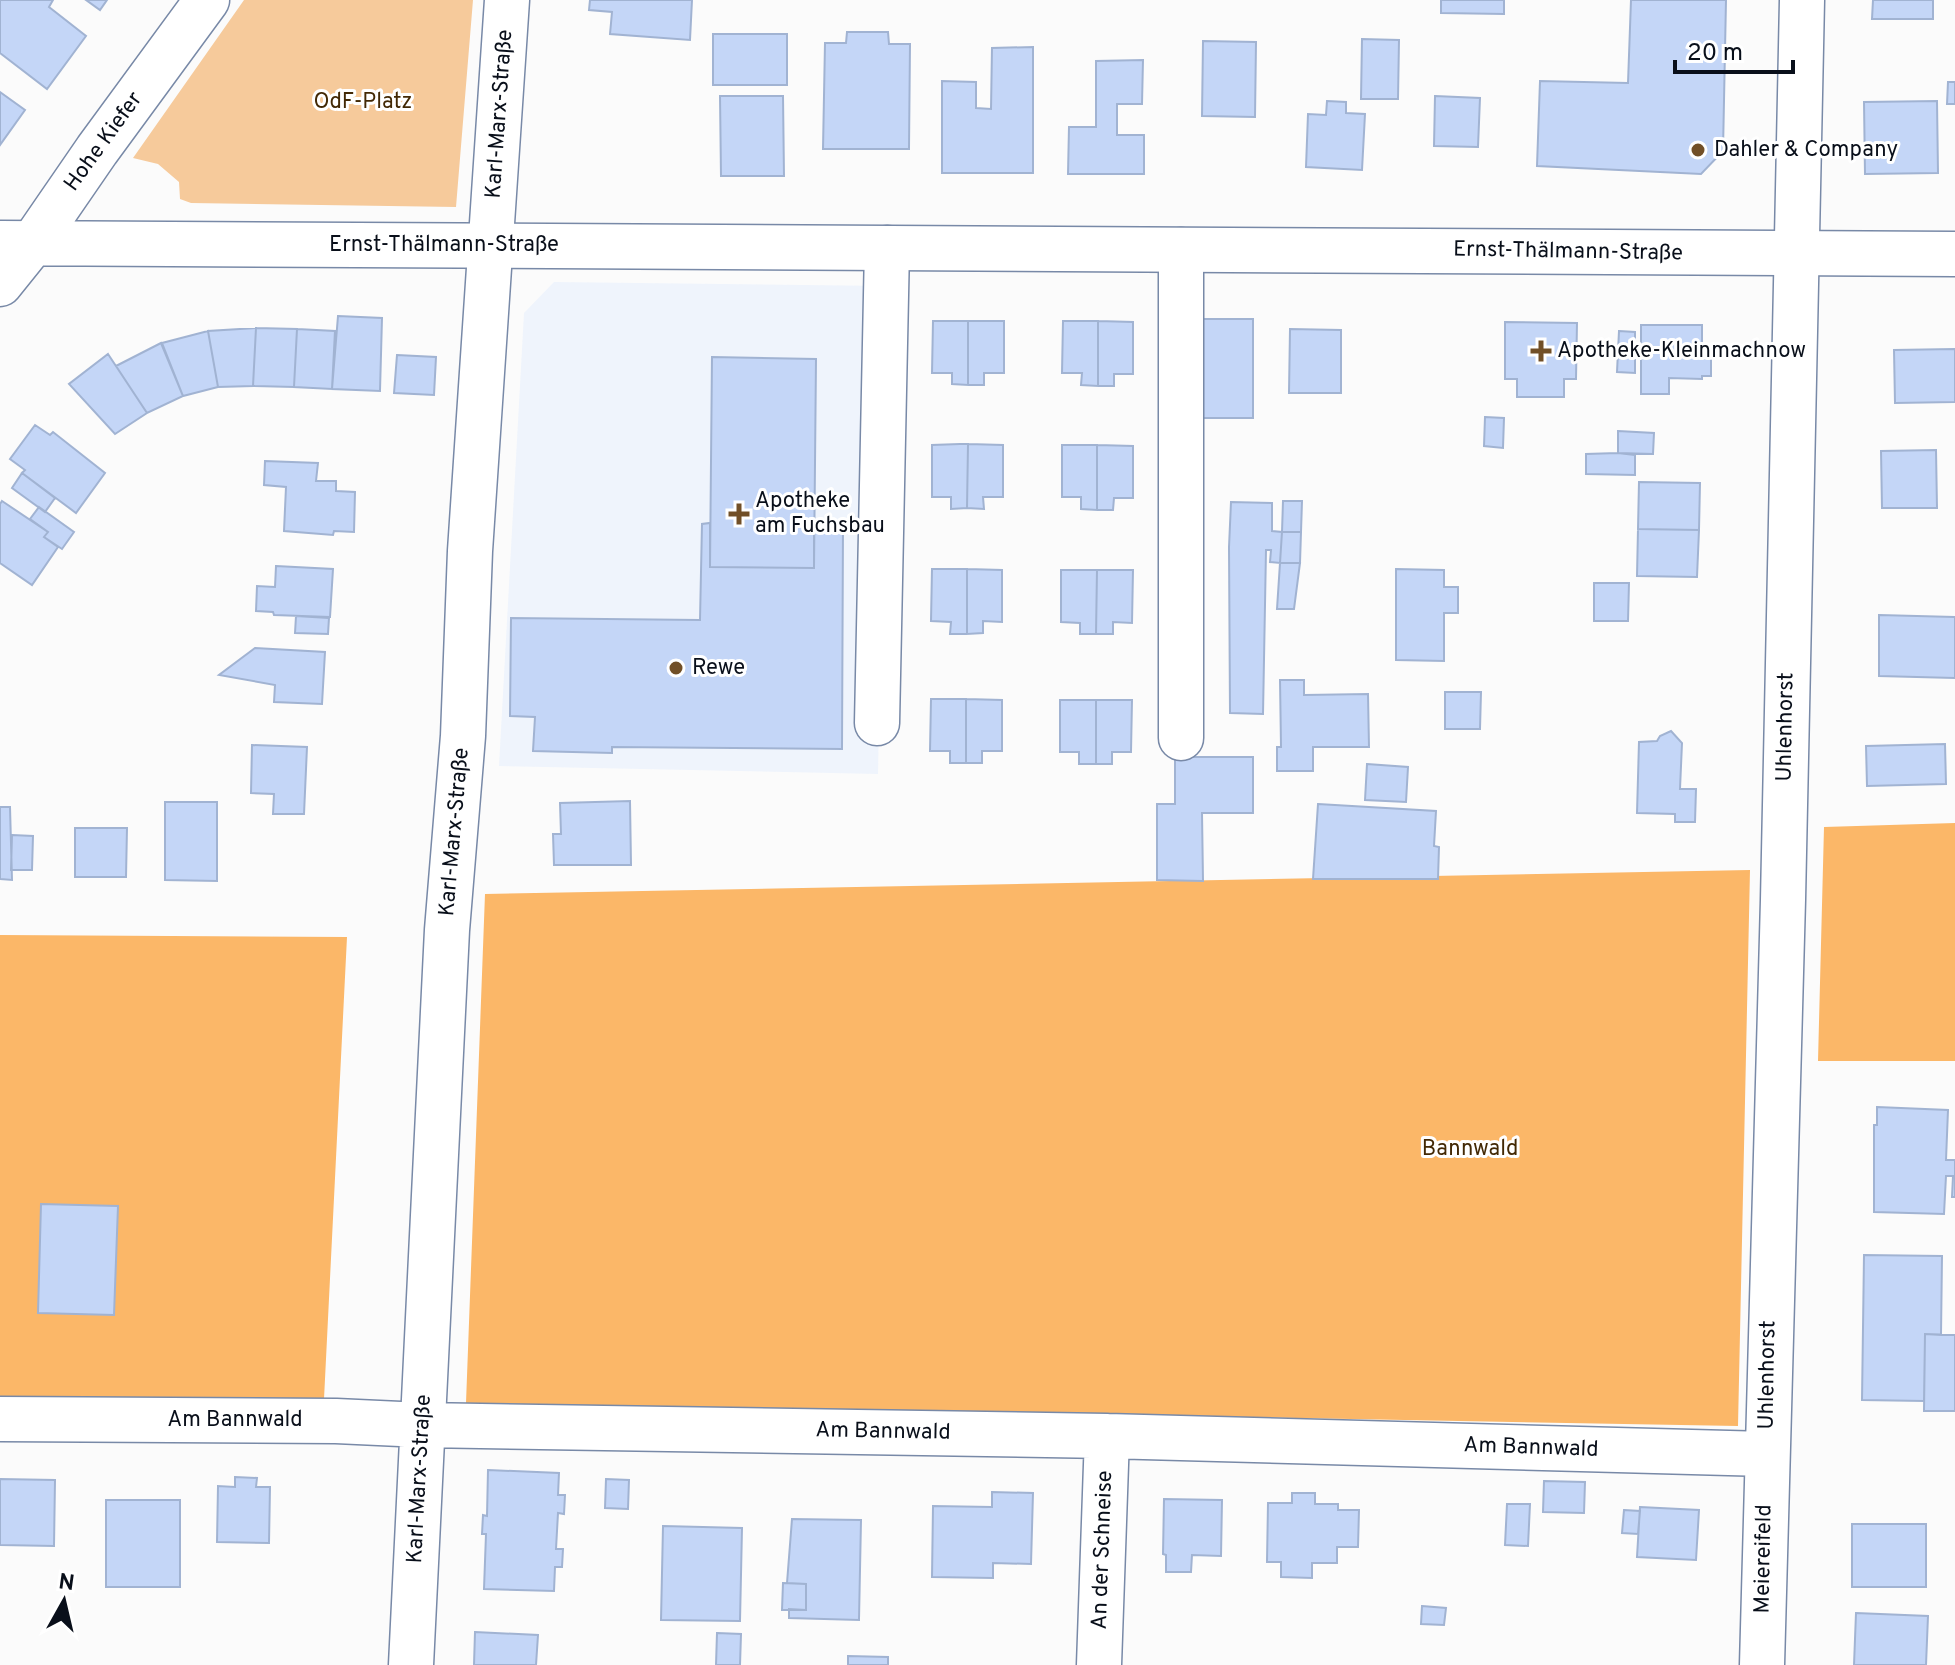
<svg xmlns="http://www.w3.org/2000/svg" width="1955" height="1665" font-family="Overpass,sans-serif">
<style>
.built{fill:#eff4fc}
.green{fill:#f6ca9b}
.forest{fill:#fbb768}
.building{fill:#c4d6f7;stroke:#a1b3d2;stroke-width:2}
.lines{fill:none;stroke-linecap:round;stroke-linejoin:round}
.minor-casing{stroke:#7889a7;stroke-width:47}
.tertiary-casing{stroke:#7889a7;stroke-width:47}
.minor{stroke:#fff;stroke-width:44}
.tertiary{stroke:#fff;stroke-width:44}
.poi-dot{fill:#714f27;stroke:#fff;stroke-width:3}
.labels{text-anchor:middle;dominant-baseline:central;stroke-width:6;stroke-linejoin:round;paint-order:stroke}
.park-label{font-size:22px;fill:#432905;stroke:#fff}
.street-label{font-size:22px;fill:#090f1a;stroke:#fff}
.poi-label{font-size:22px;fill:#090f1a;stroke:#fff;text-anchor:start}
</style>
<rect width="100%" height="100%" fill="#fbfbfb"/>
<path class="built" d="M554,282L887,286L878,774L499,766L524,313Z"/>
<path class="green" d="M244,0H473L456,207L191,203L180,199L179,182L158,164L133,158Z"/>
<path class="forest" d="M1955,823V1061H1818L1824,827Z
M1750,870L1738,1426L466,1403L485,894Z
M0,935L347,937L324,1399L0,1398Z"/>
<path class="building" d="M0,0H53L49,7L86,36L47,89L0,53Z
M86,0H107L100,10Z
M590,0H692L690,40L610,34L612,12L589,10Z
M1441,0H1504V14L1441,13Z
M1631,0H1726L1723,151L1701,174L1537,166L1540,81L1628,83Z
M1873,0H1933V19H1872Z
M847,32H888L889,44H910L909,149H823L825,43H846Z
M713,34H787V85H713Z
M1362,39L1399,40L1398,99H1361Z
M1203,41L1256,42L1255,117L1202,116Z
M1033,47V173H942V81L976,82V108L991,109L992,48Z
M1143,60L1142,104H1117V135H1144V174H1068L1069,127H1096V61Z
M1948,82H1955V104H1947Z
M0,92L25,110L0,145Z
M720,96H783L784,176H721Z
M1435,96L1480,98L1478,147L1434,146Z
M1327,101L1346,102V113L1365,114L1362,170L1306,167L1308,114L1326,115Z
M1937,101L1938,173L1865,174L1864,102Z
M338,316L382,318L380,391L332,389Z
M1192,319H1253V418H1192Z
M933,321H968V385L952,384V373H932Z
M968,321H1004V373H984V385H968Z
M1063,321H1098V386L1081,385L1082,373H1062Z
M1098,321L1133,322V374H1114V386H1098Z
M1505,322L1577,323L1576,379H1564V397H1517V379H1505Z
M1641,325H1702V349H1711V376H1702V379L1669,378V394H1641Z
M256,328L297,329L294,387L253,386Z
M256,328L253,386L218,387L208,331Z
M297,329L335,331L332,389L294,387Z
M1290,329L1341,330V393H1289Z
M208,331L218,387L183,396L162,343Z
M1619,331L1635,332V373L1617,372Z
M161,343L183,396L147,413L116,366Z
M1955,349V402L1895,403L1894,350Z
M108,354L147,413L115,434L69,384Z
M397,355L436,357L434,395L394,393Z
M712,357L816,359L814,568L710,567Z
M1485,417L1504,418L1503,448L1484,446Z
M35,425L50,435L53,432L105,473L76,513L22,473L25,470L10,459Z
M1618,431L1654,433L1653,454L1618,453Z
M960,444H968L967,508L951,509V497H932V445Z
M968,444L1003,445V497H983L984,509L967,508Z
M1062,445H1097V510L1081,509V497H1062Z
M1097,445L1133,446V498H1114L1113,510H1097Z
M1936,450L1937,508H1882L1881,451Z
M1618,453L1635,455V475L1586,474V454Z
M265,461L318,463L316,481H336V491L355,492L354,532L334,531L333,535L284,531L286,487L264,485Z
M22,473L55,498L45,512L12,488Z
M1639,482L1700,483L1699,530L1638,529Z
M2,501L48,532L44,537L58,547L32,585L0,563V504Z
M1283,501H1302L1301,532H1282Z
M1231,502L1272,503V531L1282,532L1280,563L1270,562L1271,550H1266L1263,714L1230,713L1229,547Z
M39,507L74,532L62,549L44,537L48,532L30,519Z
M710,523V567L814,568V525L843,526L842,749L612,747V753L533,751L535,717L510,716L511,618L700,620L702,524Z
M1638,529L1699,530L1697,577L1637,576Z
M1282,532H1301L1300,563H1280Z
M1280,563H1300L1294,609H1277Z
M276,566L333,569L330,617L274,615L273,612L256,611L257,586L275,587Z
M932,569H967V634H950L951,622L931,621Z
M967,569L1002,570V622L983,621V633L967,634Z
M1396,569L1444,570V587H1458V613H1444V661L1396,660Z
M1061,570H1097L1096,634H1080V623L1061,622Z
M1097,570H1133L1132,623L1113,622V634H1096Z
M1594,583H1629L1628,621H1594Z
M1879,615L1955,617V678L1879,676Z
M296,616L329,618L328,634L295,633Z
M255,648L325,652L322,704L274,702L275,685L219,675Z
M1280,680H1304V695L1368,694L1369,747H1313V771H1277V747H1281Z
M1445,692H1481L1480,729H1445Z
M931,699H966V763H950V751H930Z
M966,699L1002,700V751H982V763H966Z
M1060,700H1096V764H1079V752H1060Z
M1096,700H1132L1131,752H1112V764H1096Z
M1671,731L1682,743L1680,789H1696L1695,822H1675V814L1637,813L1639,742L1657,741L1660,736Z
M1945,744L1946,784L1867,786L1866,746Z
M252,745L307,747L304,814H273L274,794L251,793Z
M1175,757H1253V813H1202L1203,881L1157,880V804H1175Z
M1367,764L1408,767L1406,802L1365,800Z
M630,801L631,865H554L553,834H561L560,803Z
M165,802H217V881L165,880Z
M1318,804L1436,811L1434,846L1439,847L1438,879H1313Z
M0,807H10L12,880L0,879Z
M75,828H127L126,877H75Z
M12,835L33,836L32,870H11Z
M1877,1107L1948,1110L1946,1160H1955V1197H1952L1953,1176H1946L1944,1214L1874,1212V1125H1877Z
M41,1204L118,1206L114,1315L38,1313Z
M1864,1255L1942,1256L1941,1335L1925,1334L1924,1401L1862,1400Z
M1925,1334L1955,1335V1411H1924Z
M488,1470L559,1473L558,1495H565L564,1514L558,1513L556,1549H563L562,1567H555L554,1591L484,1589L486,1534H482L483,1515L487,1516Z
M235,1477L257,1478L256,1487H270L269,1543L217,1542L218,1486L235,1487Z
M0,1479L55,1480L54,1546L0,1545Z
M606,1479L629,1480L628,1509L605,1508Z
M1544,1481L1585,1482L1584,1513L1543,1512Z
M992,1492L1033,1493L1031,1564L993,1563V1578L932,1577L933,1506L992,1507Z
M1292,1493H1315V1504H1338V1510H1359L1358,1547H1337V1563H1312V1578L1281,1577V1562H1267L1268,1503H1292Z
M1164,1499L1222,1500L1221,1556L1192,1555L1191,1572H1166V1555L1163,1554Z
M106,1500H180V1587H106Z
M1507,1504H1530L1528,1546L1505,1545Z
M1640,1507L1699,1510L1696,1560L1637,1557Z
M1624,1510L1640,1511L1638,1534L1622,1533Z
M792,1519L861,1520L859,1620L789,1618V1609L806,1610V1584L787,1583Z
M1852,1524H1926V1587H1852Z
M663,1526L742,1528L740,1621L661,1620Z
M783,1583L806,1584V1610H782Z
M1422,1606L1446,1608L1444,1625L1421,1624Z
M1856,1613L1928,1616L1926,1665H1854Z
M475,1632L538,1635L536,1665H474Z
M717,1633L741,1634L740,1665H716Z
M848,1656L888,1657V1665H848Z"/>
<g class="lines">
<defs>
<path id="minor" d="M1181,250V738
M877,723L887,248
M0,1419L336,1421L422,1425L1107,1436L1766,1454
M411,1665L447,930L463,736L470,551L507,0
M1099,1665L1107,1436
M1762,1665L1783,900L1802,0"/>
<path id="tertiary" d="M0,243L1955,254
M0,284L33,243L97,150L207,0"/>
</defs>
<use href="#minor" class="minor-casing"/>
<use href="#tertiary" class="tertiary-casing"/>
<use href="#minor" class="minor"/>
<use href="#tertiary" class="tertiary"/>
</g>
<g class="poi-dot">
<circle cx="1698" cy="150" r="8"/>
<path d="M1537 339h8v8h8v8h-8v8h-8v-8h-8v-8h8z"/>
<path d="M735 502h8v8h8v8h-8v8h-8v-8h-8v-8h8z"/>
<circle cx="676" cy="668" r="8"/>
</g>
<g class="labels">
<g class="park-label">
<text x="363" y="102">OdF-Platz</text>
<text x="1470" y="1149">Bannwald</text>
</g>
<g class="street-label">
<text transform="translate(500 114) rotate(-86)">Karl-Marx-Straße</text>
<text transform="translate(104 142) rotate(-54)">Hohe Kiefer</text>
<text x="444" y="245">Ernst-Thälmann-Straße</text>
<text transform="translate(1568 252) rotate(1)">Ernst-Thälmann-Straße</text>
<text transform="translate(1786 727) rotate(-89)">Uhlenhorst</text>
<text transform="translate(455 832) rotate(-85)">Karl-Marx-Straße</text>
<text transform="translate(1768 1375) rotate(-89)">Uhlenhorst</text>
<text x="235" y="1420">Am Bannwald</text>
<text transform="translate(883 1432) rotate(1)">Am Bannwald</text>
<text transform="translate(1531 1448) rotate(2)">Am Bannwald</text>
<text transform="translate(420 1479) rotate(-87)">Karl-Marx-Straße</text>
<text transform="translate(1103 1550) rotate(-88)">An der Schneise</text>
<text transform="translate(1764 1559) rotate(-89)">Meiereifeld</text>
</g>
<g class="poi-label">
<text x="1714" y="150">Dahler &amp; Company</text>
<text x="1557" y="351">Apotheke-Kleinmachnow</text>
<text x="755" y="501">Apotheke<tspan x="755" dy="25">am Fuchsbau</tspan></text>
<text x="692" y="668">Rewe</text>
</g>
</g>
<g transform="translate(64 1601) rotate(8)" stroke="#ffffff" stroke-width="6" paint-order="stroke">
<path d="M0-6L14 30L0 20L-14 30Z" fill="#090f1a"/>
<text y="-12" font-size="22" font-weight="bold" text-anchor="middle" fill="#090f1a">N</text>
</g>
<path d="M1675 60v12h118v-12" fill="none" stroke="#090f1a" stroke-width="4"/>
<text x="1687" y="60" font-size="24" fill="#090f1a" stroke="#ffffff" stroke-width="6" paint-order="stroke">20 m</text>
</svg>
